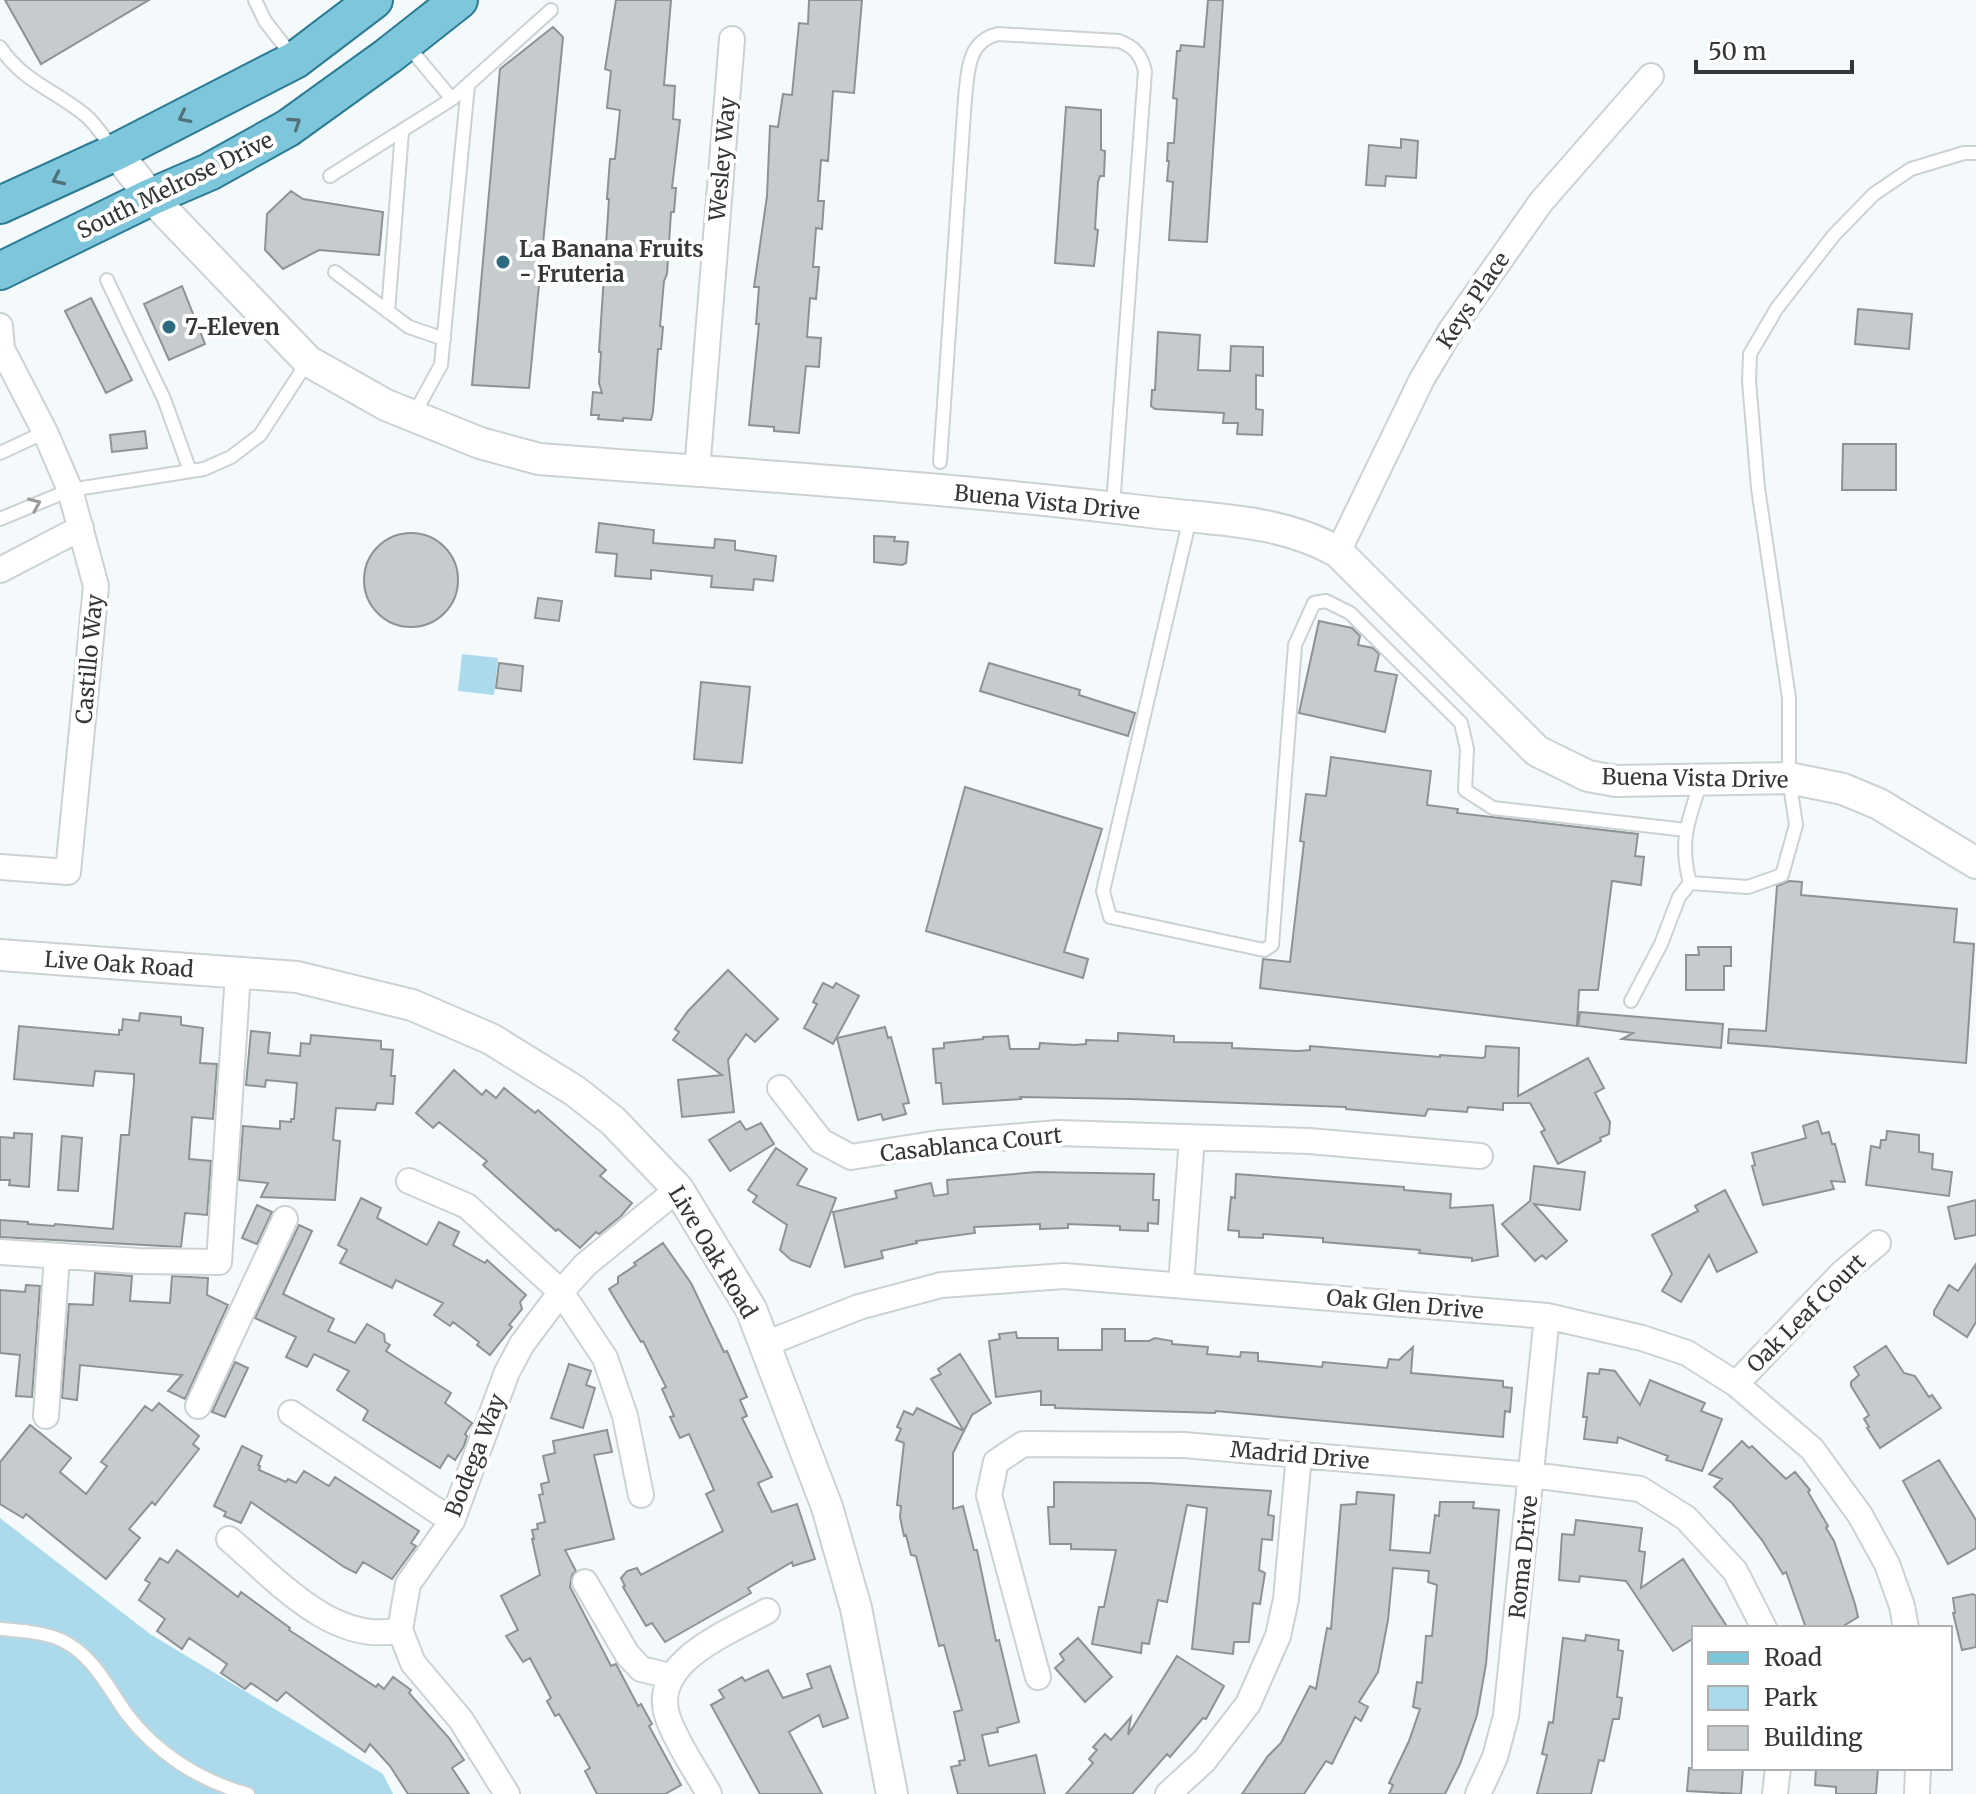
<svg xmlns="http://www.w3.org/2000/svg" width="1976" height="1794" font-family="Merriweather,serif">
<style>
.green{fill:#abdaec}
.building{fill:#c6ccce;stroke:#8d9294;stroke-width:2}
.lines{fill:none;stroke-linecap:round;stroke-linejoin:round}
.service-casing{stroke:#ccd2d4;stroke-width:16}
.minor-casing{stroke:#ccd2d4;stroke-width:28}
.tertiary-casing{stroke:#ccd2d4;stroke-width:34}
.primary-casing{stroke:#2b7b92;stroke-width:40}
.service{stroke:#fff;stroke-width:12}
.minor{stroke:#fff;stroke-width:24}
.tertiary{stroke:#fff;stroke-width:30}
.primary{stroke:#7dc6db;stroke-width:36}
.oneway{stroke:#517079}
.oneway2{stroke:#9a9a9b}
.poi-dot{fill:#2c6b80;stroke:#fff;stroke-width:3}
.labels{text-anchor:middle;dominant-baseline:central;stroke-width:8;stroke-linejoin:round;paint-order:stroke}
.street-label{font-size:22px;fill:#343637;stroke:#fff}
.poi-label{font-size:22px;font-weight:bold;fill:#343637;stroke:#fff;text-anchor:start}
</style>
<rect width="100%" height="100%" fill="#f4f9fb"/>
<path class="green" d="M462,654L498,658L494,695L458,691Z
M0,1518L150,1634L383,1774L393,1794H0Z"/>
<path class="building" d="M5,0H149L41,64Z
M616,0H671L664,85L675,86L673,119L680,120L672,188H676L674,212H671L667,274L664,281L660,326L663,327L661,349H658L653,412L651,420L623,418V421L598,419L599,415H591L593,392L602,393L599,383L601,352H599L609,199H607L610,159H615L620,110L607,108L611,71L605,69Z
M809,0H862L854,93L833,91L828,161L821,160L818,201H824L822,229L816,228L813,267H819L816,299L810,298L807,337L821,338L819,367L806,366L799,433L774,431V427L749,425L759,324H756L759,287H754L767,196L770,126L778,127L783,94L792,95L799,23L808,24Z
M1208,0H1223L1207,242L1169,240L1173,182L1167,181L1169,161H1167L1168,143H1174L1177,99L1173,98L1177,51H1180L1181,45L1204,47Z
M553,27L563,37L529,388L472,385L500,69Z
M1066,107L1101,110V150L1105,151L1104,176H1100L1098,182L1095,229L1098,230L1094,266L1055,263Z
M1401,139L1418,141L1416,178L1386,176L1385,186L1366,185L1369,145L1401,148Z
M291,191L303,199L383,212L379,255L319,250L283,269L265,250L267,214Z
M182,286L205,344L169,360L144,304Z
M91,298L132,380L106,393L65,311Z
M1858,309L1912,314L1909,349L1855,344Z
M1158,332L1200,335L1198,370L1230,371L1231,346L1263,347V376L1256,375V409L1263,410L1262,435L1237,434L1238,423H1223L1224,413L1155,409L1151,406L1152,390H1155Z
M145,431L147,448L112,452L110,435Z
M1843,444H1896V490H1842Z
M599,523L654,530L653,543L714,548L715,539L735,541V550L776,556L773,581L754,579L753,590L711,587L712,576L651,570V579L615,576L617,554L596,552Z
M364 580a47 47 0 1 1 94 0a47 47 0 1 1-94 0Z
M874,536L895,537L894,541L908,542L906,563L902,565L874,562Z
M538,598L562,601L559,621L535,618Z
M1319,621L1352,628L1360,636L1358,645L1373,648L1379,654L1375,671L1397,675L1385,732L1299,713Z
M499,663L523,666L521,691L496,688Z
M989,663L1080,690L1079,695L1135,713L1128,736L980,691Z
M701,682L750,687L742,763L694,759Z
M1331,757L1431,771L1427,805L1458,809L1457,813L1638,834L1635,856L1644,857L1641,885L1612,881L1598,990H1579L1577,1026L1260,988L1263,959L1290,962L1304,842L1300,841L1306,794L1326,796Z
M965,787L1102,829L1064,952L1088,959L1083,978L926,931Z
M1789,881L1802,882L1801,895L1957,909L1954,942L1974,944L1966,1063L1728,1043L1729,1029L1766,1031L1777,886Z
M1698,947H1731V966H1724V990H1686V955H1699Z
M728,970L778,1019L755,1042L746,1034L728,1060L734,1112L682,1117L678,1080L722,1075L673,1040L679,1032L675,1029L688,1011Z
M823,983L833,988L836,983L859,996L833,1044L804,1028L817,1004L813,1002Z
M1580,1012L1723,1024L1721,1048L1622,1039L1633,1033L1578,1026Z
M140,1013L181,1017V1025L203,1028L200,1063L217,1064L213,1119L192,1117L189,1159L211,1161L207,1215L185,1213L181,1247L0,1237V1220L28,1222V1224L54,1226L55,1224L113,1229L121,1135H129L134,1082V1074L95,1071L93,1086L14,1079L19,1026L119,1035V1030H122L123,1019L139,1021Z
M885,1027L888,1038L891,1037L909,1103L903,1104L906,1114L883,1120L881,1114L858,1120L837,1038Z
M251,1031L270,1033L268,1053L300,1056L301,1043L310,1044L311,1035L381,1041V1049L393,1050L391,1076H395L393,1104L377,1103L375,1110L336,1108L333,1140L340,1141L335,1200L261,1197L268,1183L239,1180L243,1126L280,1129V1121L291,1122V1119H294L297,1083L266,1080L265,1087L246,1085Z
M1118,1033L1174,1036V1042L1232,1043V1048L1298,1051L1310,1050V1046L1322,1047L1440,1057V1055L1483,1058L1485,1057L1486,1046L1519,1048L1518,1096L1588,1058L1604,1088L1595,1093L1610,1122L1609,1134L1600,1138L1601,1141L1558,1164L1541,1132L1545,1130L1530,1103H1503V1110L1468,1107L1467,1112L1428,1109L1425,1116L1346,1109V1107L1130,1099L1020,1097L1021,1099L943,1104L941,1083H936L933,1049L944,1048V1043L983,1039V1037L1008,1036L1010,1049H1039L1040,1043L1075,1045L1086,1044V1040L1118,1041Z
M454,1070L482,1095L486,1090L496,1098L504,1088L535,1113L538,1110L606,1170L600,1176L632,1203L621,1216L599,1234L596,1232L580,1248L558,1229L556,1231L483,1165L487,1161L439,1122L433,1128L416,1113Z
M740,1121L746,1130L761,1123L774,1144L730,1171L709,1140Z
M1818,1121L1822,1134L1829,1132L1832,1144H1835L1845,1182L1831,1181L1834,1189L1763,1205L1752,1166L1755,1165L1752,1153L1806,1138L1803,1126Z
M1887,1131L1919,1135V1152L1933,1154L1932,1169L1952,1172L1949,1196L1866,1185L1871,1146L1880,1148L1881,1140H1886Z
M14,1133L32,1134L29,1187L9,1185L10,1180H0V1137L14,1138Z
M62,1136L82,1138L78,1191L58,1190Z
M776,1148L807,1169L797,1185L836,1198L810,1267L791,1260L780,1250L787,1225L753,1202L757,1196L748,1190Z
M1534,1166L1585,1172L1580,1210L1534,1204L1567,1241L1546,1259L1542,1255L1535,1261L1502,1224L1530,1201Z
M1037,1172L1154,1174L1153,1200H1159L1158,1224L1148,1223V1231L1120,1230V1226L1068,1224V1228L1040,1229V1224L974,1227L975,1233L916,1241L917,1243L881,1251L883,1258L845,1267L833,1212L897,1198L895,1191L931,1183L934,1196L948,1194L947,1180Z
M1236,1174L1404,1187V1190L1451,1194L1450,1208L1493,1205L1498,1256L1472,1261V1258L1419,1253L1420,1250L1323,1242V1238L1263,1234V1238L1239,1237V1231L1228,1230L1231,1197L1235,1198Z
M1725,1190L1757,1252L1717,1272L1709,1255L1681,1302L1662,1291L1672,1274L1652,1235L1698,1211L1695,1206Z
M361,1198L381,1208L377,1218L427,1245L439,1222L459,1232L453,1245L485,1263L487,1260L526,1295L520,1302L522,1309L509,1325L512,1327L490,1355L477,1345L479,1342L453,1322L450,1326L434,1315L443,1303L396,1280L392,1288L340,1263L347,1250L338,1245Z
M1976,1200V1235L1955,1239L1948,1207Z
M257,1205L272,1212L257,1244L242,1238Z
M299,1225L312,1231L283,1294L334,1319L328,1331L355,1343L367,1324L384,1334L385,1342L390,1345L386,1351L451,1393L445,1403L472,1423L465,1434L467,1436L464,1446L455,1460L448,1455L440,1468L363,1420L368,1411L366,1409L337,1390L349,1371L314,1354L307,1367L286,1357L296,1337L255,1318Z
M663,1243L691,1283L724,1352L727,1351L747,1397L740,1400L747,1416L742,1418L772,1477L758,1483L772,1512L797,1504L815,1559L793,1566L792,1562L748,1588L751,1593L665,1642L652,1623L646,1626L623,1587L625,1586L621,1578L627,1571L637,1568L641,1575L723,1531L706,1494L714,1490L689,1434L680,1438L670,1417L674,1416L662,1389L666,1387L643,1341L641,1342L609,1289L618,1283V1277L636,1265L634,1263Z
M1976,1264V1322L1967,1337L1934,1315V1311L1949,1285L1958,1291Z
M95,1273L132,1276L130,1301L170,1303L172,1276L208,1278L207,1295L228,1305L185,1399L168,1391L182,1375L80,1365L77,1400L62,1398L69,1304L93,1305Z
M26,1285L40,1286L32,1397L16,1396L20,1355L0,1353V1290L25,1292Z
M1102,1329H1125V1341H1149L1155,1338L1172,1341V1344L1208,1347L1207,1354L1240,1357L1241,1352L1258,1353V1361L1322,1367L1323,1362L1387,1368L1389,1359L1399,1360L1413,1347L1411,1373L1503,1381V1387L1512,1388L1510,1412L1505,1411L1503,1437L1216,1411L1215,1413L1055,1408V1405H1041V1391L996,1397L989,1341L1000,1339L999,1334L1016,1332L1017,1338H1058V1350H1102Z
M1886,1346L1904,1373L1915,1376L1929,1397L1932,1395L1941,1408L1880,1448L1867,1428L1869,1427L1864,1419L1869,1415L1851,1386V1382L1859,1375L1854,1367Z
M960,1354L991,1403L972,1415L964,1431L931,1379L941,1374L938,1369Z
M235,1362L248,1368L225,1417L212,1412Z
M569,1364L591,1371L586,1385L595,1388L583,1428L551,1418Z
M1600,1369L1615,1371L1640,1405L1650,1380L1705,1403L1701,1411L1722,1419L1702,1471L1666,1460L1668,1456L1618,1437L1617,1443L1584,1439L1587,1417H1583L1588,1373L1599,1374Z
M159,1403L199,1436L193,1444L199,1449L155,1505L152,1502L129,1529L140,1538L106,1579L26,1514L23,1518L0,1504V1462L30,1425L71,1458L60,1472L86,1494L107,1466L101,1462L145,1406L152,1411Z
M917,1408L964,1431L953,1453V1509L963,1506L974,1550H977L996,1641L999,1640L1019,1722L997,1728L998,1732L982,1735L989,1766L1036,1755L1045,1794H958L951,1767L960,1765L959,1761L965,1760L954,1712L962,1710L944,1645L939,1646L916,1556L911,1555L906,1535L904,1536L900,1517L901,1506L897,1505L904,1443L896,1440L901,1429L897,1427L904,1411L913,1415Z
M607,1430L612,1452L594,1455L614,1539L565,1550L576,1571L572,1575L570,1587L611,1666L616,1664L638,1706L641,1704L652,1724L649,1726L681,1785L665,1794H597L585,1771L590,1768L559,1714L555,1716L547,1701L551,1698L530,1658L523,1662L506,1636L518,1630L501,1596L540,1575L532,1539H534L532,1530L538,1529L537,1524L545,1522L539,1495L543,1494L541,1484L549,1482L543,1456L555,1453L553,1441Z
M1742,1441L1749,1448L1752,1446L1786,1479L1795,1472L1810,1490L1808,1492L1828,1526L1826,1528L1834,1541L1855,1604L1858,1617L1840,1628H1806L1786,1572L1783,1574L1762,1540L1732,1503L1714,1487L1722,1479L1709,1474Z
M242,1446L262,1456L258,1465L260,1466L259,1470L286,1482L288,1479L296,1483L304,1471L329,1486L335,1477L419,1531L411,1543L416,1546L392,1579L363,1562L356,1573L344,1567L251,1502L241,1523L224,1516L226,1512L214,1506Z
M1939,1460L1976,1520V1548L1948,1564L1903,1481Z
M1054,1482L1149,1483L1271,1491L1268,1515L1274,1516L1272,1540L1262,1539L1259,1570L1265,1573L1260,1604L1253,1603L1249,1642H1234L1233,1654L1192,1649L1207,1508L1187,1505L1167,1602L1158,1600L1149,1644L1142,1643L1141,1653L1092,1644L1099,1607H1104L1116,1550L1071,1549V1544H1050L1048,1507H1054Z
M1357,1492L1394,1495L1390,1550L1430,1553L1435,1515L1439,1516L1440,1502H1474L1473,1508L1499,1510L1486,1664L1477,1715L1460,1764L1445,1794H1389L1393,1785L1389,1783L1409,1741L1420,1709L1413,1707L1417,1682L1422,1683L1426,1636H1432L1437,1585L1428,1582L1429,1571L1393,1568L1388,1620L1378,1672L1359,1702L1368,1707L1361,1721L1355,1717L1332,1764L1326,1761L1304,1794H1242L1268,1756L1281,1743L1310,1686L1316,1689L1327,1628L1331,1629L1341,1505L1356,1504Z
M1576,1520L1642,1528L1639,1551L1645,1552L1641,1588L1683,1559L1728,1628H1694V1638L1673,1651L1626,1581L1580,1576L1579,1582L1559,1580L1562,1534L1574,1535Z
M177,1550L238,1597L241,1592L290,1628L289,1630L376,1687L378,1684L384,1689L393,1677L411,1690L409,1693L449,1738L464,1760L452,1768L469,1794H408L390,1766L370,1744L365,1752L286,1692L277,1701L251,1683L245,1689L221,1673L227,1664L189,1638L182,1649L157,1631L165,1619L139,1600L150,1583L145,1580L160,1558L168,1563Z
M1973,1594L1976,1596V1647L1962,1650L1953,1613H1955L1953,1598Z
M1586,1635L1619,1640L1618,1650L1623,1651L1617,1697L1622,1698L1619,1719H1613L1604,1761L1599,1760L1591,1794H1537L1547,1755L1542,1754L1549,1722L1553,1723L1563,1638L1585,1641Z
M1078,1638L1112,1677L1085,1702L1055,1668L1064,1660L1060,1654Z
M1177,1656L1224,1686L1206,1719L1203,1718L1170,1757L1167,1754L1132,1794H1066L1093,1763L1089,1759L1097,1750L1093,1747L1105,1734L1111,1740L1131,1717L1128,1735Z
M830,1666L848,1718L823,1727L819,1715L789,1732L822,1794H760L711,1705L724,1698L719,1690L742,1677L745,1681L768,1670L783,1698L812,1688L807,1674Z
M1689,1768H1743L1741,1794L1687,1791Z
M1816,1768H1878L1876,1794H1836V1787L1815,1785Z"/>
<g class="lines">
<defs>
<path id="service" d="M255,0L265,21L293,57
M407,45L452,99L551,10
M0,47C23,82 55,90 85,115C96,124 105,139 114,150
M330,176L452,99
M335,272L409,327L444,339
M107,280L164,399L190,471
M388,312L402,131
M413,416L441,365L468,85
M0,453L45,432
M940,462L965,98C968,72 967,41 998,34L1119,41C1135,47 1141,55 1145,71L1113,506
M1190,518L1103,891L1110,917L1264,950L1272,945L1295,645L1314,603L1326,601L1350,613L1461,723L1467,749L1465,790L1493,808L1686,830
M0,519L70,490L204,469L231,457L260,435L308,361
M1701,782C1688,820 1679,842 1690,883L1748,887L1782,875L1796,825L1789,778V698L1758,488L1749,381L1750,354L1777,308L1834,235L1874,194L1911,169L1964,153H1976
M1631,1001L1661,944L1679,897L1690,883
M0,1629C20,1631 43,1632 61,1640C93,1655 107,1686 126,1713C156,1753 200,1781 248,1794"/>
<path id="minor" d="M0,326L2,349L45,432L70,490L96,586L68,872L0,867
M697,471L732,39
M1338,552L1422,379L1451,330L1541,202L1651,76
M0,570L81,528
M780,1088L821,1141L851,1157L939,1143L1058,1133L1309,1141L1480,1156
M409,1181L467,1206L561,1292L605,1358L625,1416L641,1495
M0,1252L138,1261L219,1262L238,973
M1181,1284L1192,1138
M765,1344L859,1307L941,1285L1064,1276L1547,1316L1642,1338L1687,1353L1736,1384L1812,1449L1860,1515L1887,1564L1902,1606L1906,1628
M1736,1384L1842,1273L1878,1243
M198,1406L285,1219
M291,1413L452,1521
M46,1416L57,1256
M229,1539C275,1578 333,1646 400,1630
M585,1582L627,1654L641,1669L670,1676
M1038,1677L989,1495L996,1462L1023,1444L1184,1445L1532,1475L1640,1489L1686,1518L1735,1571L1764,1628
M507,1794L461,1720L413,1663L400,1630L408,1584L452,1521L507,1372L522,1344L561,1292L585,1265L678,1189
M709,1794C696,1770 677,1744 668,1718C648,1662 730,1632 767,1611
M1168,1794L1204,1761L1248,1704L1278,1636L1286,1599L1299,1455
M1478,1794L1495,1757L1506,1716L1547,1316
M1775,1794L1778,1768
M1917,1794L1918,1768"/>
<path id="tertiary" d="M116,152L151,197L308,361L386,405L480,443L539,459C743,475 947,487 1150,512C1214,520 1280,519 1338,552L1537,751L1588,776L1616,781L1789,778L1843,789L1879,804L1976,863
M0,955L297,977L412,1005L491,1039L575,1091L613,1121L678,1189L751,1309L827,1507L856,1608L892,1794"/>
<path id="primary" d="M0,205L116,152L295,60L374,0
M0,271L151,197L209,172L288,128L388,56L459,0"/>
</defs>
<use href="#service" class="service-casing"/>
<use href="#minor" class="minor-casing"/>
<use href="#tertiary" class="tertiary-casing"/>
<use href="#primary" class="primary-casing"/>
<use href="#service" class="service"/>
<use href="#minor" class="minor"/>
<use href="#tertiary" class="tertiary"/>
<use href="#primary" class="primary"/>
</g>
<defs><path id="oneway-chevron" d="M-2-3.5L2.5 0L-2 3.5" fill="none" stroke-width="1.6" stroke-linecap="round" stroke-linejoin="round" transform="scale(2)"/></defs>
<g class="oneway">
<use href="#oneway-chevron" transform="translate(184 117) rotate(153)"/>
<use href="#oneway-chevron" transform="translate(295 123) rotate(-34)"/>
<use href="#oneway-chevron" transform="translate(58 179) rotate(155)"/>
</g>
<use class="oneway2" href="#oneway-chevron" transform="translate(35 504) rotate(-23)"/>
<g class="poi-dot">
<circle cx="503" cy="262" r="8"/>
<circle cx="169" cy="327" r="8"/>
</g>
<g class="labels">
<g class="street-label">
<text transform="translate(722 159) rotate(-85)">Wesley Way</text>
<text transform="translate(175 185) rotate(-26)">South Melrose Drive</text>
<text transform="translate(1473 300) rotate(-56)">Keys Place</text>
<text transform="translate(1047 502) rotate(6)">Buena Vista Drive</text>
<text transform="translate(89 659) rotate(-85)">Castillo Way</text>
<text transform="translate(1695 778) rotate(1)">Buena Vista Drive</text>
<text transform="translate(119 964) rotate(4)">Live Oak Road</text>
<text transform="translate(971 1144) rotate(-6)">Casablanca Court</text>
<text transform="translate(713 1252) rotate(59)">Live Oak Road</text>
<text transform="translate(1405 1304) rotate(5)">Oak Glen Drive</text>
<text transform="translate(1806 1313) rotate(-45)">Oak Leaf Court</text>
<text transform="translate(475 1455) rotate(-69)">Bodega Way</text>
<text transform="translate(1300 1455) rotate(5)">Madrid Drive</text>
<text transform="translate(1523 1557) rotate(-84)">Roma Drive</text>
</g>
<g class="poi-label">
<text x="519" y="249">La Banana Fruits<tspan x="519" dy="25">- Fruteria</tspan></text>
<text x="185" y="327">7-Eleven</text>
</g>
</g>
<rect x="1692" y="1626" width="260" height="144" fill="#ffffff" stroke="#aeafaf" stroke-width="2"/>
<rect x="1708" y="1652" width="40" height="12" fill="#7dc6db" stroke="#aeafaf" stroke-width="2"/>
<text x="1764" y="1666" font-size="24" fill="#343637">Road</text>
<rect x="1708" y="1686" width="40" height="24" fill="#abdaec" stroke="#aeafaf" stroke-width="2"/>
<text x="1764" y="1706" font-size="24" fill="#343637">Park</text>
<rect x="1708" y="1726" width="40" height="24" fill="#c6ccce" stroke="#aeafaf" stroke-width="2"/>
<text x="1764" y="1746" font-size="24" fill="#343637">Building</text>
<path d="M1696 60v12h156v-12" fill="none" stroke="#343637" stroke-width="4"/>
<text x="1708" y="60" font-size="24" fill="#343637" stroke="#ffffff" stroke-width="6" paint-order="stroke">50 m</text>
</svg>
